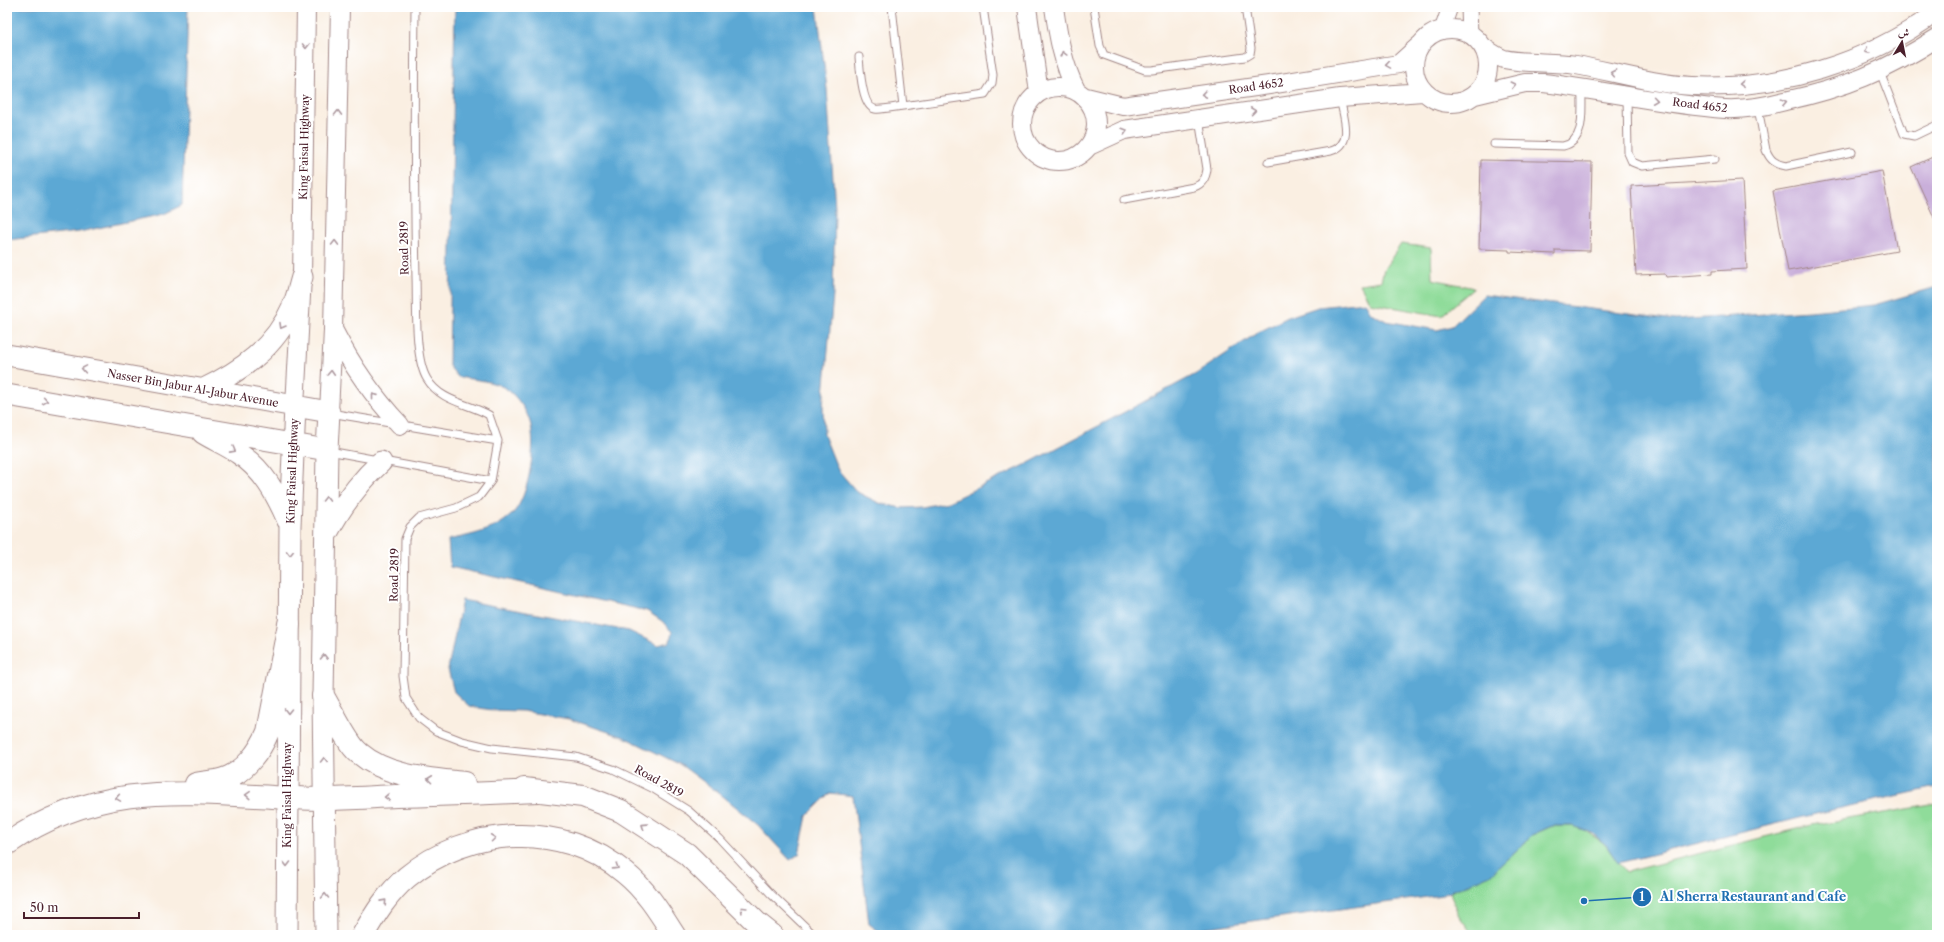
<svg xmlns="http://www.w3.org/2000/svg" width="1944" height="942" font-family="'Libre Caslon Text',Amiri,serif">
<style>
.green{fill:#8fdc9a;stroke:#6c7e62}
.water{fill:#5ba8d4;stroke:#526480}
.building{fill:#c9afda}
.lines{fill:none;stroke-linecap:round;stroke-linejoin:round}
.service-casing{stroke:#a28786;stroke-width:9}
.minor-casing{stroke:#a28786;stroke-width:17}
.tertiary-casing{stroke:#a28786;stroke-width:20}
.secondary-casing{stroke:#a28786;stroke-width:23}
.motorway-casing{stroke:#a28786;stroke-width:24}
.service{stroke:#fff;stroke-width:7}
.minor{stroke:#fff;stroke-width:15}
.tertiary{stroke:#fff;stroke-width:18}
.secondary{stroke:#fff;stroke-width:21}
.motorway{stroke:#fff;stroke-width:22}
.oneway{stroke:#ae9aa0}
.labels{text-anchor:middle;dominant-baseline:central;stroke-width:4;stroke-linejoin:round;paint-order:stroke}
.street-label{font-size:11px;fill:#4a1f2b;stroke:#fff}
.leader{fill:none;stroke:#1f6fb2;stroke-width:1.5}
.callout-dot{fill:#1f6fb2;stroke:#fff;stroke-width:1.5}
.mark-label{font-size:12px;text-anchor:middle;font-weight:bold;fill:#fff}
.callout-label{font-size:12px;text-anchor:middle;font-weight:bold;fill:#1f6fb2;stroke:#fff;stroke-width:4;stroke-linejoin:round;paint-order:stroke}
</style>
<rect width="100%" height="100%" fill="#fff"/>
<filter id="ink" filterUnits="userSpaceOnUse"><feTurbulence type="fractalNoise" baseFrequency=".025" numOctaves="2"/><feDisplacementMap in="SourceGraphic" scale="8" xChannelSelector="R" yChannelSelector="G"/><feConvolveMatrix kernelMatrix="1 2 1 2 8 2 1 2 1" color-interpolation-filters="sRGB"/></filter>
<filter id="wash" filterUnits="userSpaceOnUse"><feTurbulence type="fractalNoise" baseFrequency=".012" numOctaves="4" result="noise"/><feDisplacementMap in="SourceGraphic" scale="16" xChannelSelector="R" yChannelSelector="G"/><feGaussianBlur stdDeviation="0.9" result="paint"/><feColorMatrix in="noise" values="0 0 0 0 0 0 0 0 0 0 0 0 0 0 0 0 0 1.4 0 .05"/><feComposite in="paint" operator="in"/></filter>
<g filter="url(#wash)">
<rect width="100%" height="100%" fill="#faefe2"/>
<path class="green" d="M1401,244L1431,248L1432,279L1474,288L1441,316L1370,303L1360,284L1381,281L1384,269Z
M1937,804V935H1473L1457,913L1450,892L1490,875L1534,834L1552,826H1572L1582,829L1604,843L1626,872L1812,825Z"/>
<path class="water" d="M7,7H188L182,205L164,214L79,232L7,240Z
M455,7H817L827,89L835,209L833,295L823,406L824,435L838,470L857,492L879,503L901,508L922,507L948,502L1025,465L1196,374L1257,333L1288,317L1318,307L1365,302L1371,313L1386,321L1437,330L1452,326L1484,295L1675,320L1810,311L1874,305L1937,287V787L1832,810L1618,863L1606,845L1592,833L1572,826H1552L1534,834L1490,875L1442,895L1151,935H884L869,924L853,796L830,793L807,816L799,854L790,860L758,825L719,793L681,765L624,737L569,719L523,711L491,710L469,706L454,692L448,669L462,600L629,631L658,645L670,642L672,632L662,621L647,611L450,567L448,540C471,535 497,531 514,512C529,495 537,444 530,422C527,411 517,397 508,390C494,380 474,380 458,377L449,366Z"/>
<g id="blocks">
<path class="building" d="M1937,155V224L1911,167Z
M1481,160L1592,162L1590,251L1555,250V254L1509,252V250L1479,249Z
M1882,171L1897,251L1788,271L1773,191Z
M1742,180L1747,269L1712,271V274L1666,277L1665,274L1636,275L1631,186Z"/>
</g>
</g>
<g filter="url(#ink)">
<use href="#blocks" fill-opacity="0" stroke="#a28786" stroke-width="1"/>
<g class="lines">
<defs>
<path id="service" d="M415,7C414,97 414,187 416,277C417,303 414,358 427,379C441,402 468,403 489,415L498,441L491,481L479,497L456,508L419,518L410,527L405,539L403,676L406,698L419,718L436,731L462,741L492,748L576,757L613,769L652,788L689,811L719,838L771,894L814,935
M892,7L903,106L985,94L992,83L993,75L983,7
M1094,7L1100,46L1104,55L1145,70H1152L1245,57L1250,54L1251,48L1245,7
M859,57C860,69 862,107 875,109C883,110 894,107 903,106
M1880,72L1904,134L1914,136L1937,125
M1627,96L1628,153L1632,162L1642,166L1715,159
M1758,108L1766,150C1770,160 1775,164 1786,166L1852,152
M1494,144L1563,146C1587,141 1581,108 1582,89
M1268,162L1331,151C1355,144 1343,116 1340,98
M1124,200L1194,187C1203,184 1206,178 1207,169L1199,119
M330,413L498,441
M329,451L491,481"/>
<path id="minor" d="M1469,7L1470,35
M1442,30L1450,7"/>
<path id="tertiary" d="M1027,7L1039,92
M1054,7C1058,36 1063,64 1076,90
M1414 66a37 37 0 1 1 74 0a37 37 0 1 1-74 0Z
M1483,47C1489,51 1497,57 1504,59C1527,64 1552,61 1576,65C1614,72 1654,84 1692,86C1781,90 1866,63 1937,12
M1022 124a37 37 0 1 1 74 0a37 37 0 1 1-74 0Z
M1475,95L1525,83H1543C1604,90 1664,105 1725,109C1745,110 1766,106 1785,101C1845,88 1886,71 1937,38
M1086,97L1123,106L1269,85L1399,64L1420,45
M1089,146L1124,130L1340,98L1423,92
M334,331C352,366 373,396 400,425
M295,406L302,277L306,7
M329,412L333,330L340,7"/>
<path id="secondary" d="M7,355L329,412L327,450L323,696L326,935
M202,390C241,371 275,348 293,306C297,297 299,287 302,277
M7,395L327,450
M203,433C214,440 227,445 238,453C263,469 277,495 288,521
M326,535C341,507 358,483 381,462
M287,935L290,526L295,406"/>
<path id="motorway" d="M323,696C331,709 348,745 359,753C387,777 429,779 464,783
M196,784C205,782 215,782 224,779C245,772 260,751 268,732L289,624
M524,789L583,796L621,811L687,854L757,923L772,935
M7,844C111,772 206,797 323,799C347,799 372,797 396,796C443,795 491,793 538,791
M363,935C375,914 388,893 407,877C468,826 562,820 625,873C646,890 660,913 674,935"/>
</defs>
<use href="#service" class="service-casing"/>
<use href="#minor" class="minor-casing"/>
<use href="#tertiary" class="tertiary-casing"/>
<use href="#secondary" class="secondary-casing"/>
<use href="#motorway" class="motorway-casing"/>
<use href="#service" class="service"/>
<use href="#minor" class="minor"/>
<use href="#tertiary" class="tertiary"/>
<use href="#secondary" class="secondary"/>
<use href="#motorway" class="motorway"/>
</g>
<defs><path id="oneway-chevron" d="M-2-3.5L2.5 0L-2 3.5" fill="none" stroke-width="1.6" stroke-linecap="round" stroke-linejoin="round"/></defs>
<g class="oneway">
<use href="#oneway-chevron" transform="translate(306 46) rotate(91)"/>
<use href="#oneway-chevron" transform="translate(1867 51) rotate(156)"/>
<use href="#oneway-chevron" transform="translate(1063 54) rotate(-105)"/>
<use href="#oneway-chevron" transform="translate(1388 65) rotate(171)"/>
<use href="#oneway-chevron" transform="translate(1613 73) rotate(-169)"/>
<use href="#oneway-chevron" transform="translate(1742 84) rotate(176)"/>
<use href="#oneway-chevron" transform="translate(1513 85) rotate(-13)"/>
<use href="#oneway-chevron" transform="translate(1204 94) rotate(172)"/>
<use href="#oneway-chevron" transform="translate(1655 100) rotate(8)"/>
<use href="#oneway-chevron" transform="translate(1784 102) rotate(-12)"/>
<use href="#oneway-chevron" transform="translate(1253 111) rotate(-8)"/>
<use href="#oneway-chevron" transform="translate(338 113) rotate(-89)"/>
<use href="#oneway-chevron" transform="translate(1125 131) rotate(-17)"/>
<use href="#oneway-chevron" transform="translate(335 243) rotate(-89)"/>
<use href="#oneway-chevron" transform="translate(282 326) rotate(120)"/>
<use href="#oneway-chevron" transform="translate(84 369) rotate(-170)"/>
<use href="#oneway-chevron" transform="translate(331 373) rotate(-87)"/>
<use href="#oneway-chevron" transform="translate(374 396) rotate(-129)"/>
<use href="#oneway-chevron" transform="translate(45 401) rotate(9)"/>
<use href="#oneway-chevron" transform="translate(233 450) rotate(29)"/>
<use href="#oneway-chevron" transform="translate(326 499) rotate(-89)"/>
<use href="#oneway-chevron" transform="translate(290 553) rotate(91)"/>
<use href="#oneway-chevron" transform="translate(324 657) rotate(-89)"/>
<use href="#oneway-chevron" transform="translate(288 711) rotate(91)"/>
<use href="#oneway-chevron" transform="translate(324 760) rotate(-90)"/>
<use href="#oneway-chevron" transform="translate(430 779) rotate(-173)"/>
<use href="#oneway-chevron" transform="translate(248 795) rotate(-177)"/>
<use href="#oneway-chevron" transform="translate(387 797) rotate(178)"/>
<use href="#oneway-chevron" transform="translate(118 798) rotate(171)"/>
<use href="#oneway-chevron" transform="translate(644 826) rotate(-147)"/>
<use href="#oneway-chevron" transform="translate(493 838) rotate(-7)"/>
<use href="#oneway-chevron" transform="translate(287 864) rotate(90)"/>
<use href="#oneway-chevron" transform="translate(616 867) rotate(32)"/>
<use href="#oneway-chevron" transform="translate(325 896) rotate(-91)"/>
<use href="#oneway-chevron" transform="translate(384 902) rotate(-48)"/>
<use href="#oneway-chevron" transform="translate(743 909) rotate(-135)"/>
</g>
</g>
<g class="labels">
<g class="street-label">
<text transform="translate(1256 86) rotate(-8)">Road 4652</text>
<text transform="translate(1700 105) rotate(7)">Road 4652</text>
<text transform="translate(304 147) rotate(-89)">King Faisal Highway</text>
<text transform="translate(404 248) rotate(-91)">Road 2819</text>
<text transform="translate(193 388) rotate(10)">Nasser Bin Jabur Al-Jabur Avenue</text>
<text transform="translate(292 471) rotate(-88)">King Faisal Highway</text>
<text transform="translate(394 575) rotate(-89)">Road 2819</text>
<text transform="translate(659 781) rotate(29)">Road 2819</text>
<text transform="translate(287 795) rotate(-90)">King Faisal Highway</text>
</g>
</g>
<path class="leader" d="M1584 901L1642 897"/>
<g class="callout-dot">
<circle cx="1584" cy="901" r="4"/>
<circle cx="1642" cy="897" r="10"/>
</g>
<g class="mark-label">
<text x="1642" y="901">1</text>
</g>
<g class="callout-label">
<text x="1753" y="901">Al Sherra Restaurant and Cafe</text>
</g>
<rect width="1944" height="942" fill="none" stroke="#fff" stroke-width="24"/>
<g transform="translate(1902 42) rotate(10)" stroke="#ffffff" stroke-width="3" paint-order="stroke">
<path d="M0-3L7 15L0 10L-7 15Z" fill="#4a1f2b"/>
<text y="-6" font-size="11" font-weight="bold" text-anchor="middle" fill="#4a1f2b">ش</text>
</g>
<path d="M24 912v6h115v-6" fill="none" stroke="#4a1f2b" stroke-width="2"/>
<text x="30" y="912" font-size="12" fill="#4a1f2b" stroke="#ffffff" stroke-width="3" paint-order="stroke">50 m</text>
</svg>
